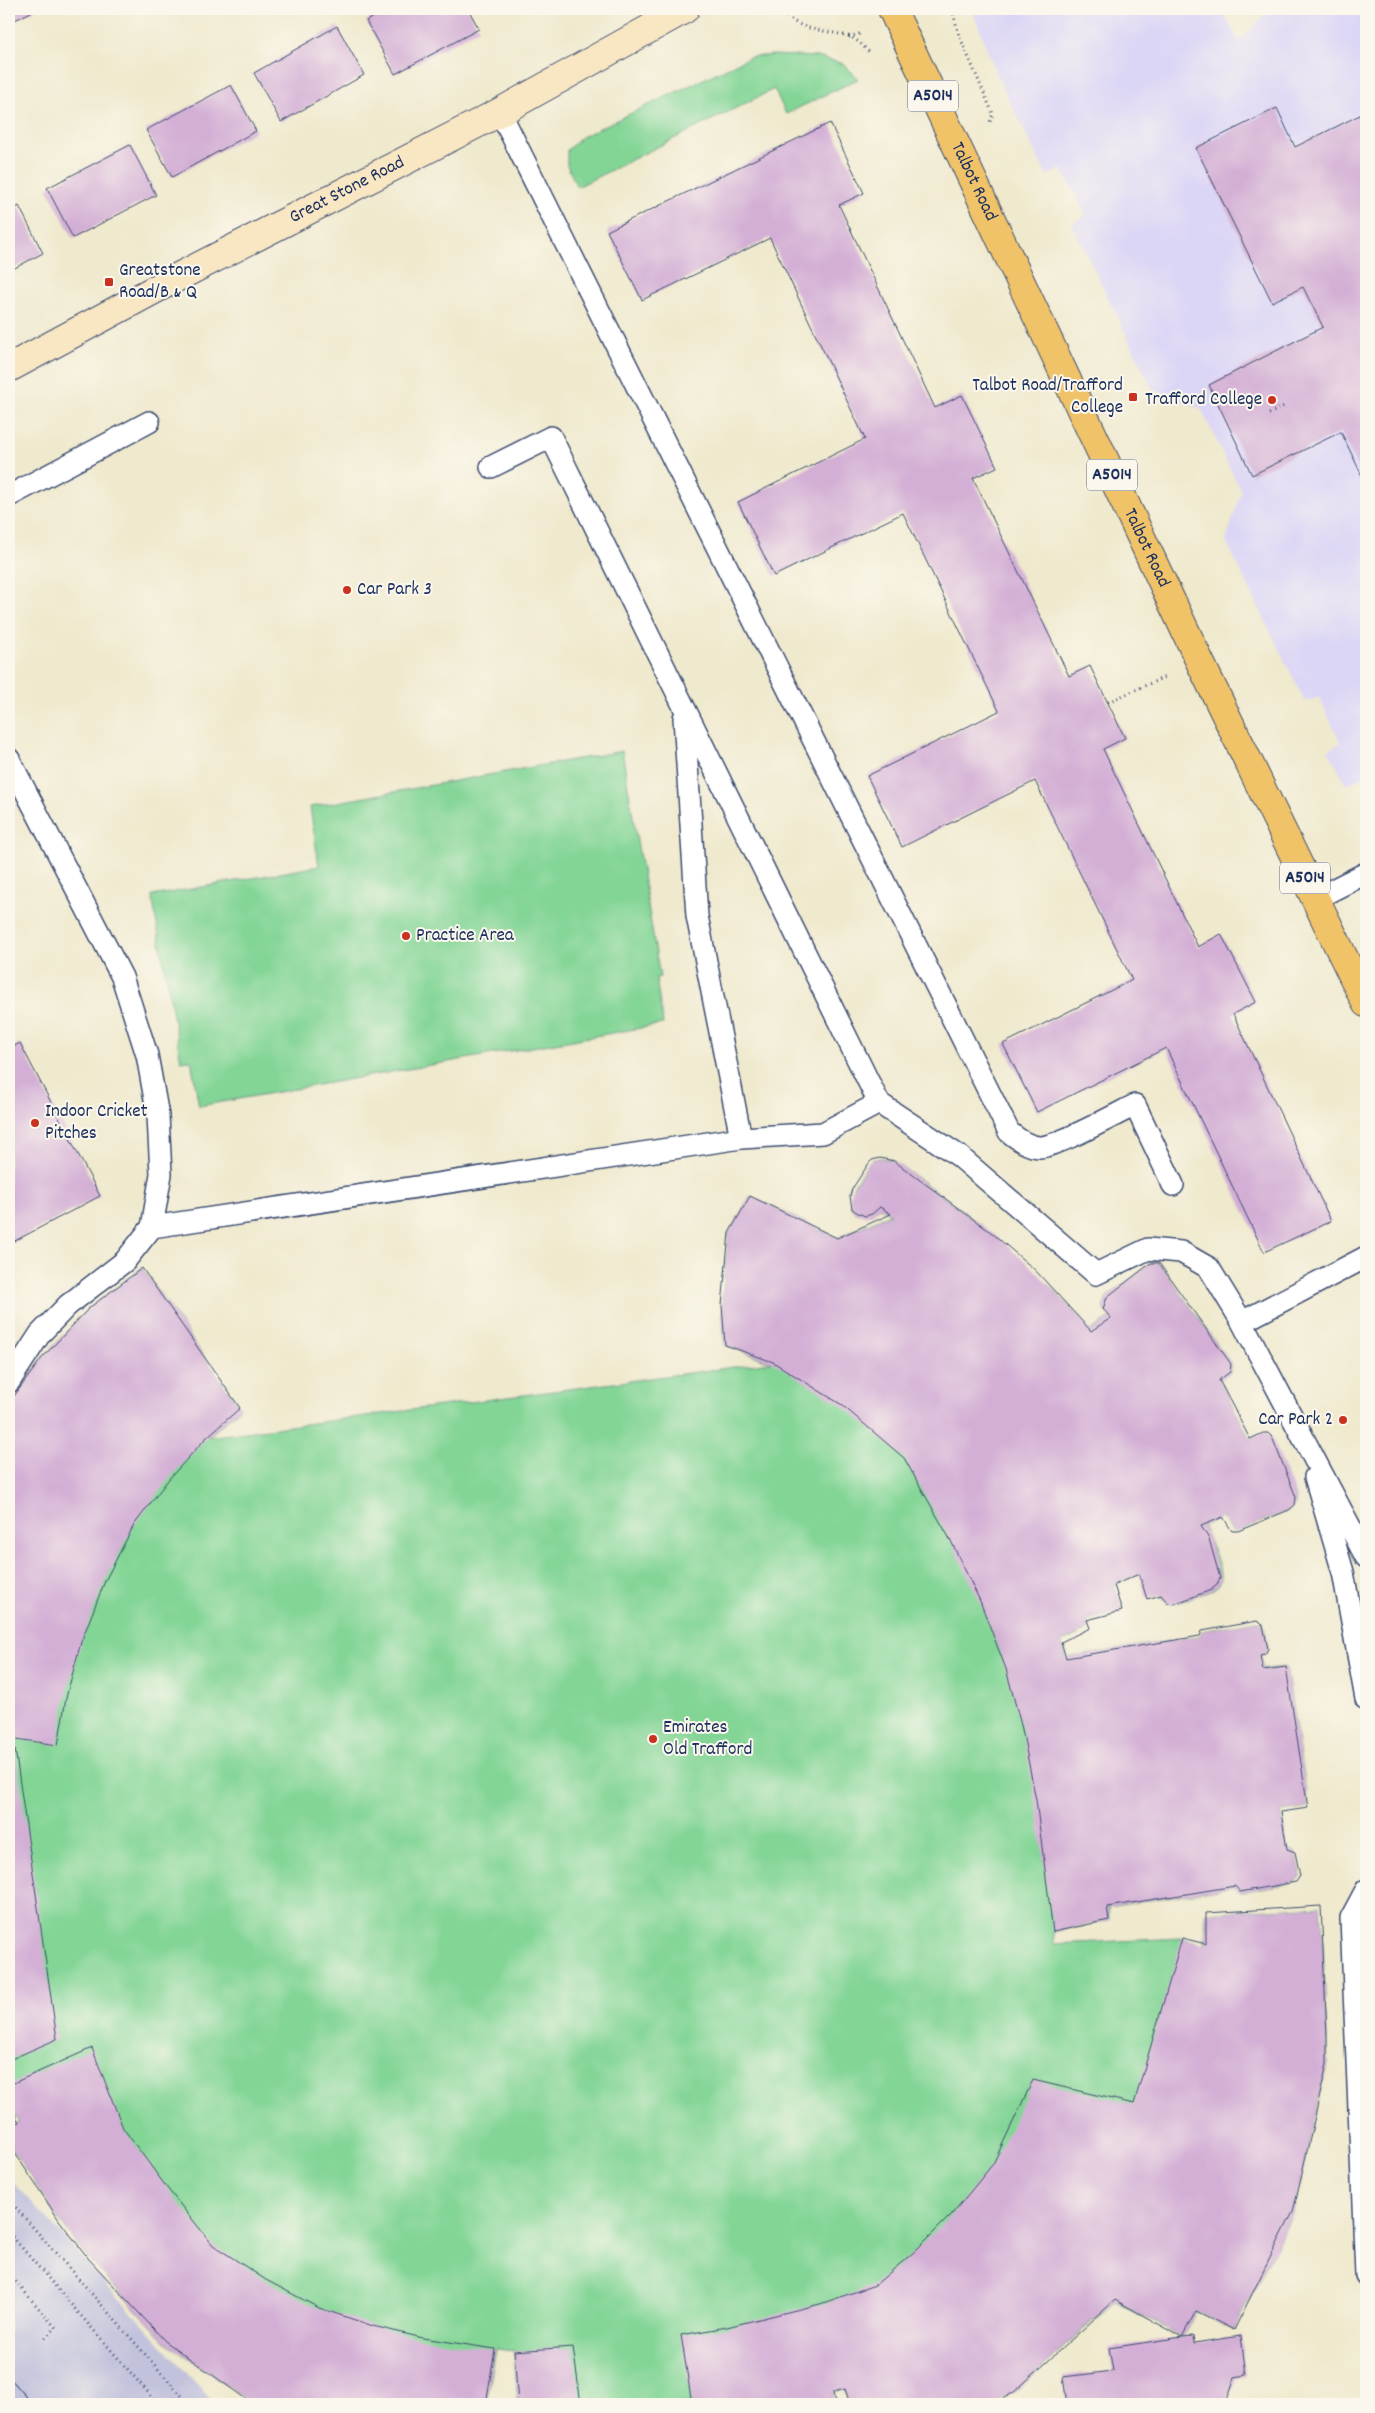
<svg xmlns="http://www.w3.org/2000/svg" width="1375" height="2413" font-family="Dekko,sans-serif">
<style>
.built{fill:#dcd6f6}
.industrial{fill:#c2c2dc}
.green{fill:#83d596;stroke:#4f827a}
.building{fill:#d3afd5}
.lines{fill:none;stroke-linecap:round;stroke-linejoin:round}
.lane-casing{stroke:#3b4b6f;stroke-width:24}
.secondary-casing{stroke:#3b4b6f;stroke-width:30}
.primary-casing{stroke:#3b4b6f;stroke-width:30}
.path{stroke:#3b4b6f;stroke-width:3;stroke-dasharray:1 4;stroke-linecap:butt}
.lane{stroke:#fff;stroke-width:21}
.secondary{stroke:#f9e7c3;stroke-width:28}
.primary{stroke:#f1c369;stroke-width:28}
.tram{stroke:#1b2f5e;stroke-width:1}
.poi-dot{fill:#c8321e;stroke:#fbf7ec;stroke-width:2}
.labels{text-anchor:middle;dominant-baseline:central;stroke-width:4;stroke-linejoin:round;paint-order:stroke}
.shield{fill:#fbf7ec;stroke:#5e6b89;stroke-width:1}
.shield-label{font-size:18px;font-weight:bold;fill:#1b2f5e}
.street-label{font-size:19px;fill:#1b2f5e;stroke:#fbf7ec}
.poi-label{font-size:19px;fill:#1b2f5e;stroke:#fbf7ec;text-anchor:start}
</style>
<rect width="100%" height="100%" fill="#fbf7ec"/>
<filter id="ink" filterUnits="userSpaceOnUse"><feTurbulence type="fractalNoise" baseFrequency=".02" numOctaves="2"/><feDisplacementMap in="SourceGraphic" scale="10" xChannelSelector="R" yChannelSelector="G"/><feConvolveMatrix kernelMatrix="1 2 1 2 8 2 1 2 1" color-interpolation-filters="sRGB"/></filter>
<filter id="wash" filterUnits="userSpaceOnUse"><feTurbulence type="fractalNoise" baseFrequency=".0096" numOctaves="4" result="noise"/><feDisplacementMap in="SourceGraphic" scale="20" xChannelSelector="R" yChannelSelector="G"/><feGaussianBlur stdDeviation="1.12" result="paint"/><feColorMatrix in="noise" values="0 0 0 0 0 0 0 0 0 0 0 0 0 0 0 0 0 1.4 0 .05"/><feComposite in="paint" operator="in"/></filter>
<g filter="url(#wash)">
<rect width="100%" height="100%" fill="#efe9cd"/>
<path class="built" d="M972,9H1221L1239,41L1271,9H1366V775L1346,785L1328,750L1341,743L1319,697L1305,702L1226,541L1241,491L1201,409L1153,390L1072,224L1086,215L1062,169L1047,176L998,78Z"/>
<path class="industrial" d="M9,2177L204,2392L214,2404H9Z"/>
<path class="green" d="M774,55L817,57L844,64L858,79L786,114L774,89L577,187L567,165V150L583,136L750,57Z
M622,751L660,977L656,978L663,1024L199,1106L191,1060L181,1061L152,896L319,866L310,807Z
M880,1158L890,1159C963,1209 1034,1262 1090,1331L1111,1318L1103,1309L1107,1297L1151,1263H1159L1231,1364L1230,1372L1219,1380L1250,1439L1263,1433L1296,1497L1295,1505L1289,1510L1238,1531H1232L1222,1517L1202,1526C1208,1538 1226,1572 1218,1584C1214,1591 1204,1593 1197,1595C1188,1599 1178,1604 1168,1603L1139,1574L1114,1585L1122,1611L1087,1620L1090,1628L1061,1643L1067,1658L1200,1636L1202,1631L1257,1621L1263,1625L1268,1649L1265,1654L1260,1655L1263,1669L1286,1667L1308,1808L1281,1812L1287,1849L1295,1852L1300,1876L1296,1882L1240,1892L1235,1886L1108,1907L1109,1920L1053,1932L1054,1944L1182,1938L1205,1944L1206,1913L1321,1906L1327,2037V2064L1293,2212L1234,2330L1196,2311L1182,2337L1115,2301L1013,2393L993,2404H850L845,2389L833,2392L835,2404H518L514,2351L496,2349L486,2404H253L165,2341L88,2258L59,2220L9,2144V2127L19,2122L9,2104V1403L42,1358L89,1308L142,1268L240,1408L208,1437L771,1362L725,1345L722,1305L729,1233L750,1196L837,1238L890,1214L880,1207L872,1214L858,1213L852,1209C848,1187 857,1181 869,1163L872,1160Z"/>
<g id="blocks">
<path class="building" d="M9,9H37L9,23Z
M388,9H468L479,29L395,74L366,21Z
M337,26L364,75L281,122L254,73Z
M231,85L256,131L172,177L146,130Z
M1277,108L1295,147L1366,112V484L1341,432L1252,475L1209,385L1323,327L1303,287L1272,302L1196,148Z
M830,123L864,193L839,205L935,408L962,395L997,467L973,478L1069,676L1090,666L1125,738L1103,749L1198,947L1221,934L1256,1002L1233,1014L1331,1221L1264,1252L1166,1048L1037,1112L1003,1044L1132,980L1035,781L902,847L867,776L999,711L903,513L774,576L738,502L865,439L770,238L642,300L607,231Z
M130,145L156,195L73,238L47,188Z
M19,206L43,253L9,271V212Z
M20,1043L100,1196L9,1244V1049Z
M880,1158L894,1161L992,1233L1035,1270L1091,1331L1111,1318L1103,1309L1107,1297L1151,1263H1159L1231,1364L1230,1372L1219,1380L1250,1439L1263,1433H1268L1272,1437L1296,1497L1295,1505L1289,1510L1238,1531H1232L1223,1517L1201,1526L1209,1539L1220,1578L1217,1585L1211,1590L1174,1604L1168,1603L1161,1595L1147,1599L1139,1574L1114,1585L1122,1611L1087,1620L1090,1628L1061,1642L1066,1658L1200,1636L1202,1631L1257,1621L1263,1625L1268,1649L1265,1654L1260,1655L1263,1670L1286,1667L1308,1808L1281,1812L1287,1849L1295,1852L1300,1876L1296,1882L1240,1892L1235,1886L1107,1907L1109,1920L1053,1932L1036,1800L1022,1729L1006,1669L980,1601L951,1541L904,1458L842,1405L773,1362L725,1345L722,1305L729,1233L750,1196L837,1238L891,1214L880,1207L872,1214L865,1216L858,1213L852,1209L850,1196L852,1189L869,1163L872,1160Z
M142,1268L240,1408L207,1437L168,1480L134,1525L105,1581L81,1642L66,1698L58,1745L9,1738V1403L42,1358L89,1308Z
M9,1749H15L57,2039L9,2060Z
M1321,1906L1327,2037V2064L1293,2212L1234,2330L1196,2311L1182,2337L1193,2336L1194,2343L1241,2336L1246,2375L1235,2377L1227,2400L1203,2404H1067L1063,2377L1113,2371L1109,2348L1182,2337L1115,2300L1013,2393L993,2404H850L845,2389L833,2392L835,2404H692L681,2335L727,2327L820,2304L875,2285L914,2252L952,2214L993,2164L1033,2080L1134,2104L1182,1938L1206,1944V1913Z
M92,2048L123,2128L167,2188L213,2245L266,2280L319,2308L373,2326L423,2338L495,2349L486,2404H253L165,2341L88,2258L59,2220L9,2144V2127L19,2122L9,2104V2085Z
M573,2347L581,2404H518L514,2351Z"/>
</g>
</g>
<g filter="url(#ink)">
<use href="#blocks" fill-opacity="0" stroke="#3b4b6f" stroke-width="1"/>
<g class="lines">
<defs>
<path id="lane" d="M500,112L1009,1132C1018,1139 1028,1147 1040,1147C1056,1147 1117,1114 1135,1105L1173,1185
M491,467L551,437L879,1103
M9,496L149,422
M684,718L697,916L741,1138
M9,759L122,977L147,1055L158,1116L161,1174L152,1227L125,1261L68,1305L40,1334L9,1382
M1315,899L1366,873
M152,1227L741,1138L823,1133L879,1103L959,1156L1096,1274L1148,1249L1181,1252L1209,1268L1242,1322L1366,1557
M1242,1322L1366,1257
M1315,1477L1343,1572L1366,1699
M1366,1890L1351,1918L1366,2275"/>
<g id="secondary">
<path id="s1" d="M9,368L178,277L500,112L685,9"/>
</g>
<g id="primary">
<path id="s2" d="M892,9L1200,662L1366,1003"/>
</g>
</defs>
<use href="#lane" class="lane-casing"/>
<use href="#secondary" class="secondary-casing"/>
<use href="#primary" class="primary-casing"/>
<path class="path" d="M780,9C798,32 822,29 848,36C857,39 863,46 870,53
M952,9L959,35L993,114L989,124
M849,37L862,33
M1269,414L1284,406
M1108,702L1167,676
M9,2200L189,2404
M9,2233L158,2404
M9,2274L56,2328L44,2339"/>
<use href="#lane" class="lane"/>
<use href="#secondary" class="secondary"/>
<use href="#primary" class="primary"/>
<path class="tram" d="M9,2377L33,2404"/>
</g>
</g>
<g class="poi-dot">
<rect x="104" y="277" width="10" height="10" rx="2.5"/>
<rect x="1128" y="392" width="10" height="10" rx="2.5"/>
<circle cx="1272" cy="400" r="5"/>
<circle cx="347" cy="590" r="5"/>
<circle cx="406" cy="936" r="5"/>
<circle cx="35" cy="1123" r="5"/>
<circle cx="1343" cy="1420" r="5"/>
<circle cx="653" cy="1739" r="5"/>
</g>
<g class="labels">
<g class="shield">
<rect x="908" y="80.5" width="50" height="31" rx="4"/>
<rect x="1087" y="459.5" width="50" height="31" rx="4"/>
<rect x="1280" y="862.5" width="50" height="31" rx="4"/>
</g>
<g class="shield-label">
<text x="933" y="96">A5014</text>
<text x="1112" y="475">A5014</text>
<text x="1305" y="878">A5014</text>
</g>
<g class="street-label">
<text stroke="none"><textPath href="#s2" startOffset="191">Talbot Road</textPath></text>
<text stroke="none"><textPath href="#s1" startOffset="382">Great Stone Road</textPath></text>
<text stroke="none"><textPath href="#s2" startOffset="596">Talbot Road</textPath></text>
</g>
<g class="poi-label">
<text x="119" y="271">Greatstone<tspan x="119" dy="22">Road/B &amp; Q</tspan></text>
<text x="1123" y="386" text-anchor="end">Talbot Road/Trafford<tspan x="1123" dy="22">College</tspan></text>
<text x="1262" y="400" text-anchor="end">Trafford College</text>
<text x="357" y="590">Car Park 3</text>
<text x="416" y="936">Practice Area</text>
<text x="45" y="1112">Indoor Cricket<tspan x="45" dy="22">Pitches</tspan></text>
<text x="1333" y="1420" text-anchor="end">Car Park 2</text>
<text x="663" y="1728">Emirates<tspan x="663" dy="22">Old Trafford</tspan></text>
</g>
</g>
<rect width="1375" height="2413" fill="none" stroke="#fbf7ec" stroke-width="30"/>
</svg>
